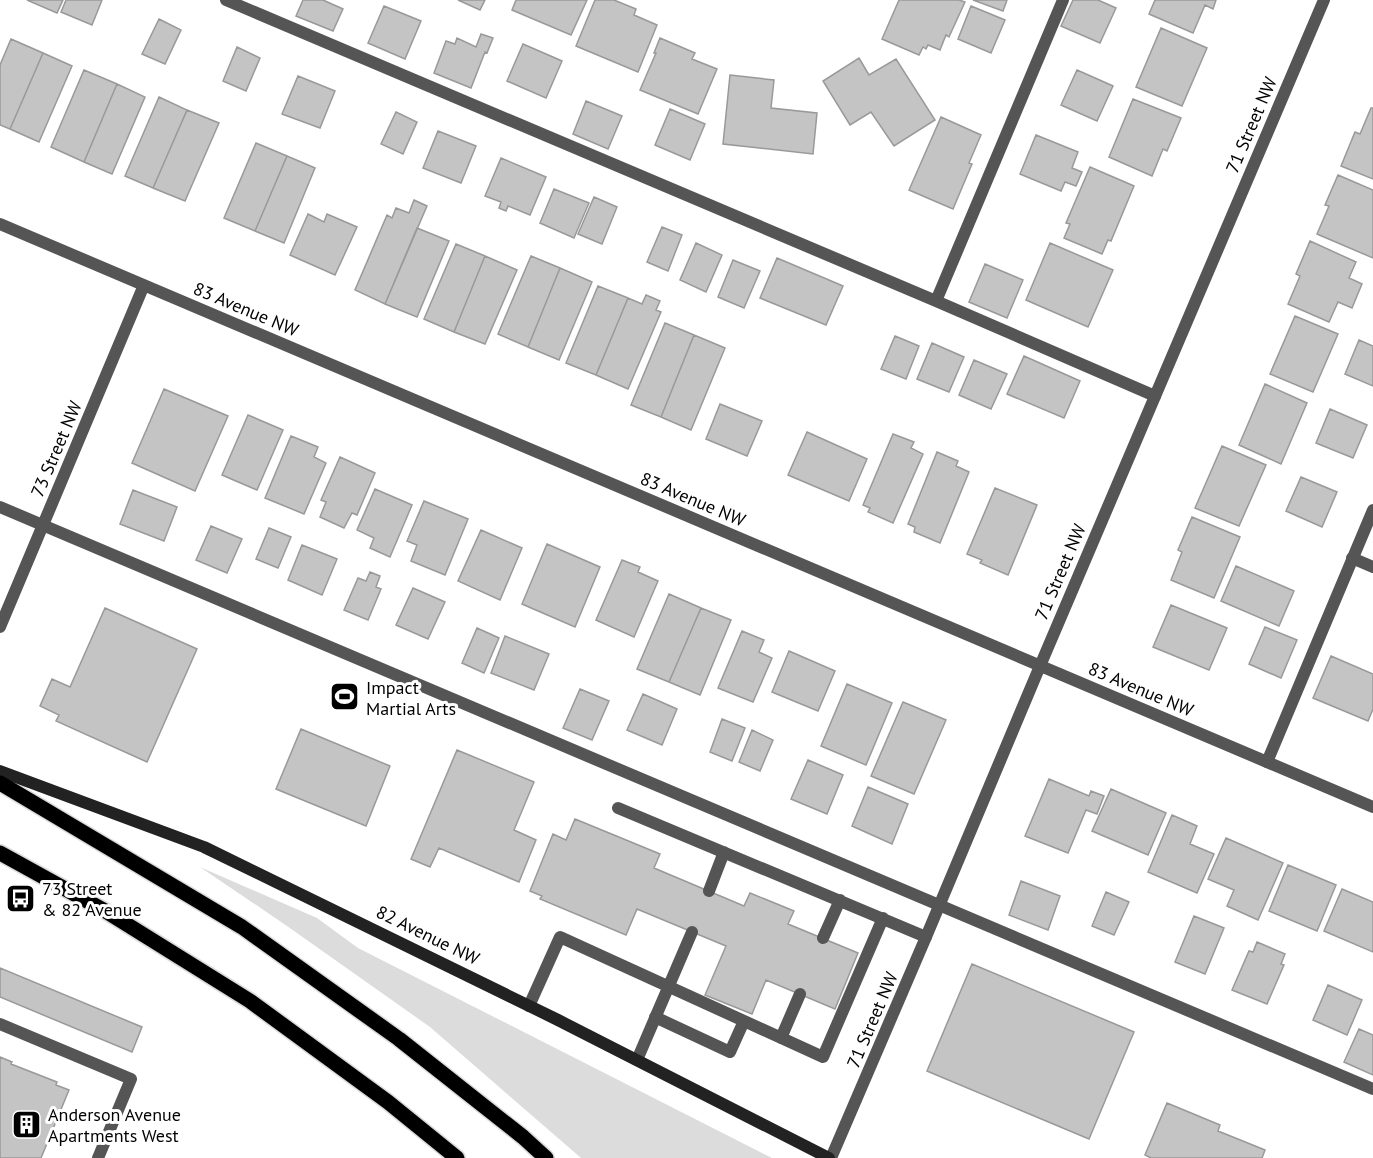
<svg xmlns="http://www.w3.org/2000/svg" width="1373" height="1158" font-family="'PT Sans',sans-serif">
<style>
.green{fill:#dcdcdc}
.building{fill:#c4c4c4;stroke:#999;stroke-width:1.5}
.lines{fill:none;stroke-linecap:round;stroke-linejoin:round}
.primary-casing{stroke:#dbdbdb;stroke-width:18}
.lane{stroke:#555;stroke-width:12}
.street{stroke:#555;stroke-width:12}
.secondary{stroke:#222;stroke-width:12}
.primary{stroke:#000;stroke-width:15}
.labels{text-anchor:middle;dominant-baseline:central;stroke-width:6;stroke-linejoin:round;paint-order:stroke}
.street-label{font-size:18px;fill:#000;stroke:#fff}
.poi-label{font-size:18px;fill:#000;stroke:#fff;text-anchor:start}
</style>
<rect width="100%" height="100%" fill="#fff"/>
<path class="green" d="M200,867L317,918L358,948L772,1158H581L430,1027L287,926Z"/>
<path class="building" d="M27,0H63L57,13Z
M66,0H102L92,25L61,12Z
M303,0H323L343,9L333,31L296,16Z
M458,0H485L480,10Z
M516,0H587L571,35L512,10Z
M595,0H614L636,9L634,15L657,25L638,72L576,46Z
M899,0H959L965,2L949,37L946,35L940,50L928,45L926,49L923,47L919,55L882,39Z
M973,0H1007L1003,11Z
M1073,0H1098L1116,8L1100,43L1061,26Z
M1155,0H1216L1213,9L1205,5L1193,33L1149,14Z
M384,6L421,21L405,59L368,43Z
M971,6L1005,20L991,53L958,39Z
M159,19L181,30L165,64L142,54Z
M1161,28L1207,48L1182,106L1136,87Z
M481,34L493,38L487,53L485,52L471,88L434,73L446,41L455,44L457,38L476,47Z
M660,38L695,53L692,59L717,69L698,114L640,90L656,53H654Z
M11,39L43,53L10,129L0,125V65Z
M523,44L562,61L546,98L507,81Z
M237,47L260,58L246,91L223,81Z
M43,53L72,66L39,142L10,129Z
M859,58L869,75L896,59L935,120L894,146L871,112L850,125L823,81Z
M84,70L117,84L84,162L51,147Z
M1077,70L1113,86L1097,121L1061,105Z
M730,75L774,80L771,108L817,113L813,154L723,144Z
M298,76L335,91L320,128L282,114Z
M117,84L145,97L112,174L84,162Z
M159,97L187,110L153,188L125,176Z
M1133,99L1181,118L1167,151L1163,149L1152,176L1109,157Z
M586,101L622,116L608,149L573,134Z
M1371,108H1373V179L1341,166L1355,132L1360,134Z
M670,109L705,124L690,160L655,145Z
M187,110L219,123L185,201L153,188Z
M396,112L417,122L403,154L381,144Z
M941,117L981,135L969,163L972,164L953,209L909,190Z
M438,131L476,146L461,183L423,168Z
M1036,135L1078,152L1072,168L1082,172L1076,186L1065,182L1061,191L1020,174Z
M256,143L287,156L255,231L224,218Z
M287,156L315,168L284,243L255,231Z
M501,158L546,177L530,215L508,206L506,211L499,208L501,202L485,196Z
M1090,167L1134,186L1111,241L1108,240L1102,254L1064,238L1070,224L1066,223Z
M1338,175L1373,190V258L1317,234L1329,206L1325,205Z
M554,189L589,203L574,238L540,223Z
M594,197L617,207L602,244L578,234Z
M414,200L427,206L385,304L355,290L387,215L392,218L396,208L409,213Z
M308,214L324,222L327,214L357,227L335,275L290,255Z
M662,227L682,235L668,271L647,262Z
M417,228L449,241L417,317L385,304Z
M1310,241L1356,262L1349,278L1362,284L1352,308L1338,302L1329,322L1288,304L1300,276L1296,274Z
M696,243L722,255L706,292L680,280Z
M1050,243L1113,270L1088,327L1026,300Z
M456,244L485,256L454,332L424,319Z
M485,256L517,270L485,344L454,332Z
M531,256L560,268L528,347L498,334Z
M777,258L843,286L826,325L760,298Z
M733,260L760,271L744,308L718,297Z
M985,264L1023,280L1007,318L969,302Z
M560,268L592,282L559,360L528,347Z
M598,286L628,298L596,375L566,363Z
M646,295L660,301L656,310L661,312L628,389L596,375L628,298L642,304Z
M1295,316L1338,334L1313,392L1270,374Z
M665,323L694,335L661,417L631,405Z
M694,335L725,348L691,430L661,417Z
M895,336L919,346L906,379L881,369Z
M1359,340L1373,346V386L1345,374Z
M932,343L964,357L949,392L917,379Z
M1024,356L1080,381L1064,418L1007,394Z
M974,360L1007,374L991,409L959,395Z
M1265,384L1307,403L1281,464L1239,445Z
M164,389L228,416L195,491L132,463Z
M720,404L762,421L747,456L706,439Z
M1330,409L1367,425L1353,458L1316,443Z
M248,415L283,430L257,490L222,475Z
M807,432L867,459L849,501L788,475Z
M893,434L914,442L911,448L923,454L893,523L868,512L870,508L863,505Z
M291,436L318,447L314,457L326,463L304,514L265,498Z
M1222,446L1266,465L1239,526L1195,508Z
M937,452L958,461L956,466L969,472L940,543L914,532L915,527L908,524Z
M340,457L375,473L357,515L352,513L344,528L320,517L326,502L321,500Z
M1301,477L1337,492L1322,527L1286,511Z
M995,488L1037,505L1008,575L980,563L982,560L967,554Z
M375,489L412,505L390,557L370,548L374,538L357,530Z
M133,490L177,507L164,541L120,524Z
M424,501L468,519L445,575L411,561L417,545L407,541Z
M1192,517L1240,537L1214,598L1171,580L1182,552L1178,550Z
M211,526L242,539L227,573L196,560Z
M269,528L291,537L278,568L256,559Z
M481,530L522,548L500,600L458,581Z
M547,544L600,567L575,627L522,604Z
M302,545L337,559L322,595L288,580Z
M622,560L640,567L638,572L658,581L634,637L596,620Z
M1236,566L1294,591L1279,626L1221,601Z
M370,572L380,576L376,587L381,589L368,620L344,610L358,578L366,581Z
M413,588L445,602L428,639L396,625Z
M669,594L701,608L669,682L637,669Z
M1171,605L1227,628L1209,670L1153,647Z
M105,608L197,649L147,762L56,721L59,715L40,706L52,679L70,687Z
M701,608L731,620L700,695L669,682Z
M1265,627L1297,640L1281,678L1249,664Z
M477,628L499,638L484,673L462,663Z
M742,631L764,640L759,652L772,658L753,702L718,688Z
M505,636L549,654L534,690L491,673Z
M789,651L835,671L818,711L772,692Z
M1331,656L1373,674V709L1368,721L1313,698Z
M847,684L892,703L866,765L821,746Z
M580,689L609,701L592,740L563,728Z
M643,694L677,709L662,745L627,730Z
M903,702L946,720L914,794L871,776Z
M722,719L745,728L732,761L710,752Z
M301,729L390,766L366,826L276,789Z
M752,730L773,740L760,771L739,762Z
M457,750L534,782L514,830L536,840L519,882L439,848L430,867L411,859Z
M808,760L843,775L827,814L791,799Z
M1049,779L1089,796L1091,791L1104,796L1097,814L1086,810L1068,853L1025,836Z
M868,787L908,804L892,844L852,826Z
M1111,789L1166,813L1148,855L1092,831Z
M1172,815L1197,826L1190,844L1214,854L1197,893L1148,872Z
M575,819L660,854L654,868L744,906L750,893L794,911L788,924L858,953L835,1009L766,980L752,1014L705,995L726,946L637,909L626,935L540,899L542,896L530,891L553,834L566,840Z
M1226,838L1283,863L1258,920L1227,906L1234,890L1208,879Z
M1288,865L1336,885L1317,931L1269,911Z
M1021,881L1060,896L1048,930L1009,915Z
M1342,889L1373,902V952L1324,931Z
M1106,892L1129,902L1114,935L1092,926Z
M1194,916L1224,928L1205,974L1175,962Z
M1257,942L1285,954L1281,964L1284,965L1267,1004L1232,990L1249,951L1253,952Z
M972,964L1134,1032L1089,1139L927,1071Z
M0,968L142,1027L132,1052L0,997Z
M1328,985L1362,1000L1347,1035L1313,1020Z
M1359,1029L1373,1035V1075L1344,1062Z
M0,1057L12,1062L11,1064L57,1082L56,1085L69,1090L41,1158H0Z
M1167,1103L1220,1125L1218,1131L1265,1150L1262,1158H1151L1145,1155Z"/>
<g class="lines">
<defs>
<path id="primary" d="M0,783L242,927L399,1039L523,1137L546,1158
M0,853L107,912L250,1001L388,1102L457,1158"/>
</defs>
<use href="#primary" class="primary-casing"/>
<path class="lane" d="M226,0L936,301L1155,396
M936,301L1063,0
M0,507L1373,1089
M1352,558L1373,567
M1267,762L1373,510
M618,808L926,937
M709,891L724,852
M823,938L840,900
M529,1006L560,937L823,1057L883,918
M655,1017L730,1052L744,1021
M0,1024L131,1079L98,1158
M781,1038L800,994
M637,1060L692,932"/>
<path class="street" d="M0,224L1373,807
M0,627L144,285
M831,1158L926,937L1040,666L1324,0"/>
<path class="secondary" d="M0,771L204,847L558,1020L829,1158"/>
<use href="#primary" class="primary"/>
</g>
<defs>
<symbol id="stadium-square" viewBox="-11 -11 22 22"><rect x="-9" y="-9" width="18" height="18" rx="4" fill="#000" stroke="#fff"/><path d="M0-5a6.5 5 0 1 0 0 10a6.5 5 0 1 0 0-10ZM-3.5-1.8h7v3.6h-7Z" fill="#fff"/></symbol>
<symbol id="bus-square" viewBox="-11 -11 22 22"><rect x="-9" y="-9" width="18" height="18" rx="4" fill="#000" stroke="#fff"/><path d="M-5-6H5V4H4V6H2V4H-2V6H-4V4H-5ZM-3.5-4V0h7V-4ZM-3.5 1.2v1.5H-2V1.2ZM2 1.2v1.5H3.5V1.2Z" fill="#fff"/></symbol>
<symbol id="building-square" viewBox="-11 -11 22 22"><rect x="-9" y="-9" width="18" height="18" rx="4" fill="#000" stroke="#fff"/><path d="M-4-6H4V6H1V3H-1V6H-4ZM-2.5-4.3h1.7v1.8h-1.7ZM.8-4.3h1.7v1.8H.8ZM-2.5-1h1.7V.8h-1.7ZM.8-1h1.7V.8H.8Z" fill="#fff"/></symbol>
</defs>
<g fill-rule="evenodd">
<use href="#stadium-square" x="328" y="680" width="33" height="33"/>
<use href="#bus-square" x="4" y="882" width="33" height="33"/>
<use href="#building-square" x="10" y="1108" width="33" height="33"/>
</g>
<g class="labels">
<g class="street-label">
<text transform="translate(1251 125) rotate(-67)">71 Street NW</text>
<text transform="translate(246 309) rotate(23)">83 Avenue NW</text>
<text transform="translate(56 449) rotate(-67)">73 Street NW</text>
<text transform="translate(693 499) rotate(23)">83 Avenue NW</text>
<text transform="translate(1060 572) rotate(-67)">71 Street NW</text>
<text transform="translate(1141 689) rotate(23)">83 Avenue NW</text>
<text transform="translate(428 935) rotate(26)">82 Avenue NW</text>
<text transform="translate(872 1020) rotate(-67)">71 Street NW</text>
</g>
<g class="poi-label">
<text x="366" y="687">Impact<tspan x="366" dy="21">Martial Arts</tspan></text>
<text x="42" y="888">73 Street<tspan x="42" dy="21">&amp; 82 Avenue</tspan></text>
<text x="48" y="1114">Anderson Avenue<tspan x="48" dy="21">Apartments West</tspan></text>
</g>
</g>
</svg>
